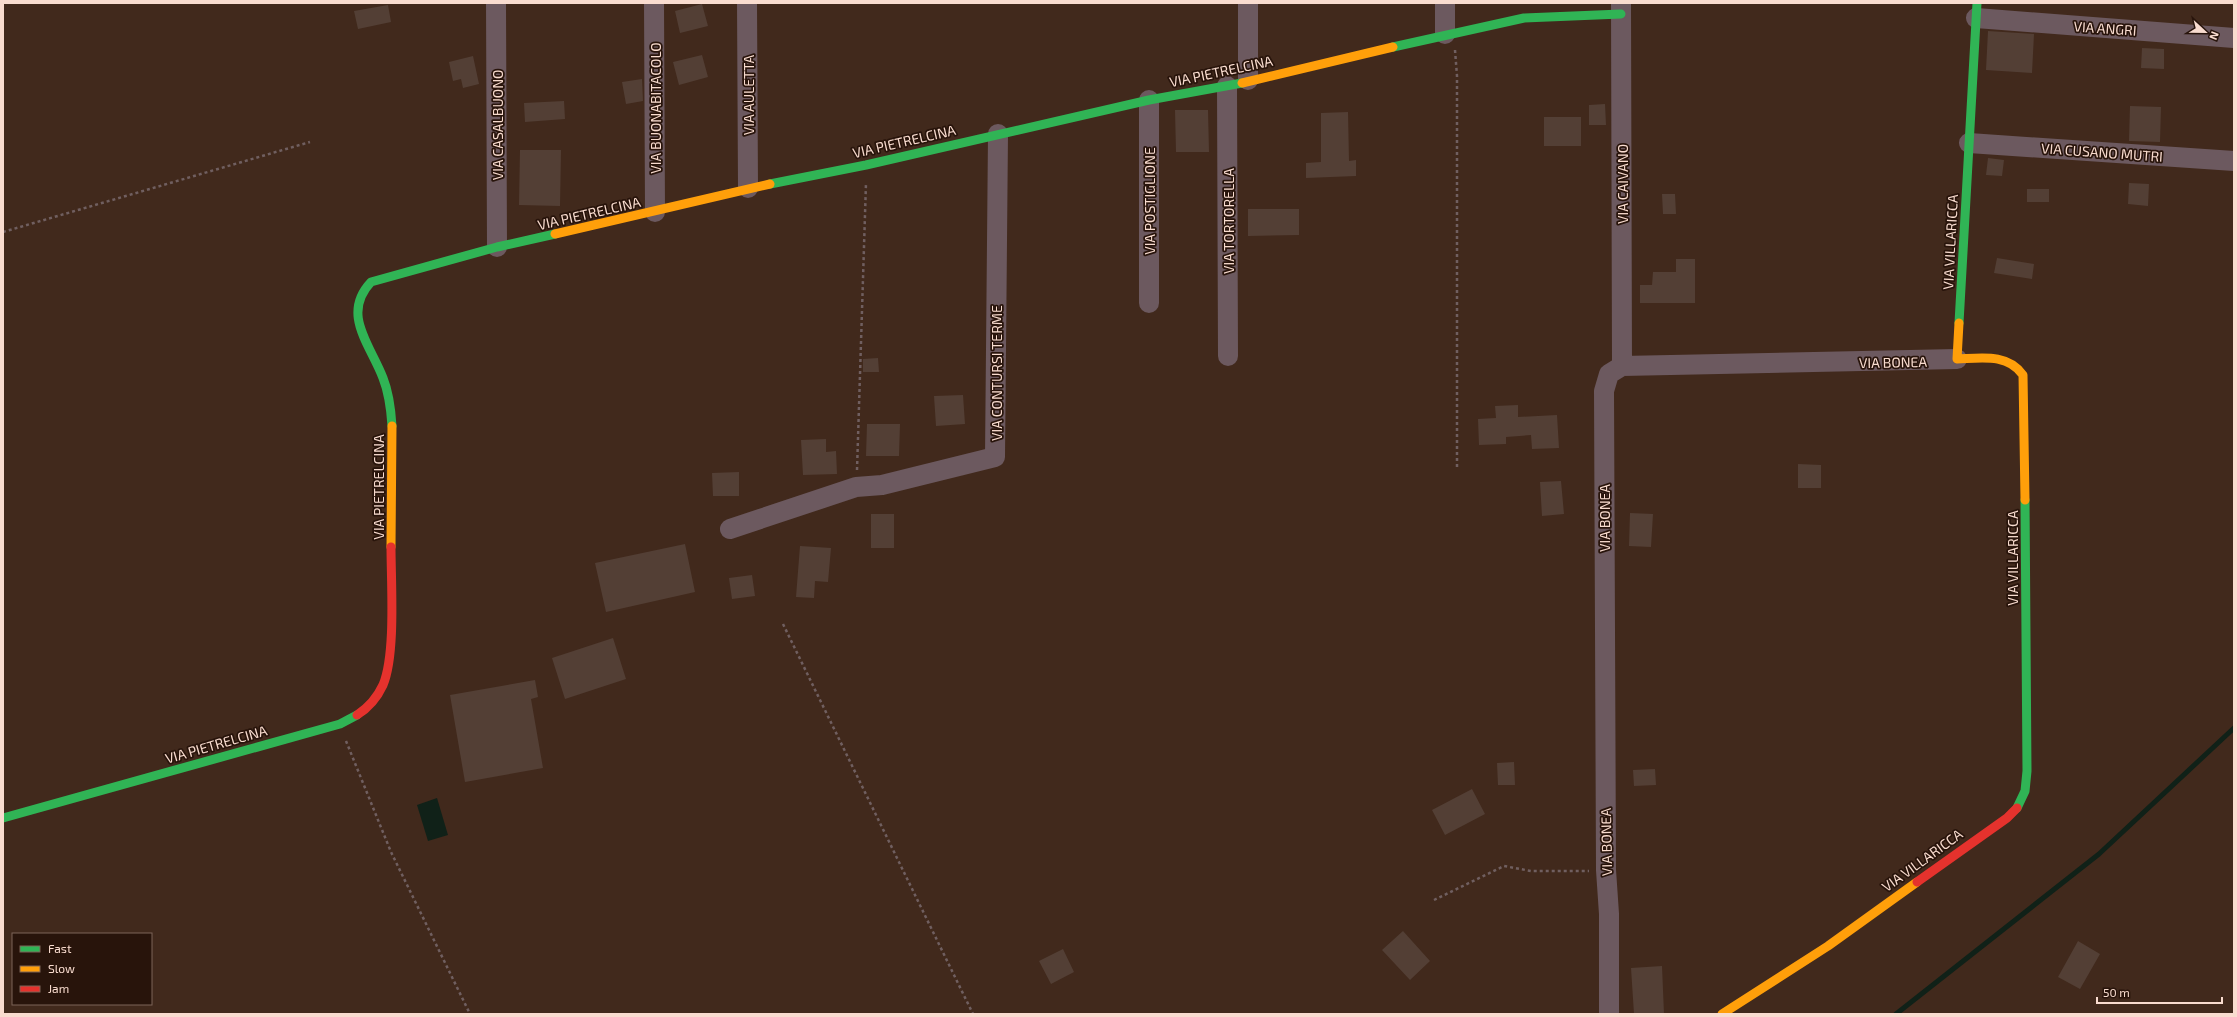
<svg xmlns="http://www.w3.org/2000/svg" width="2237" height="1017" font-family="'Exo 2',sans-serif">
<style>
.water{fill:#102118}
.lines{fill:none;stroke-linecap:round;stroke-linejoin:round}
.stream{stroke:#102118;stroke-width:5}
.building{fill:#533f35}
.path{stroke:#705f60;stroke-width:2.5;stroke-dasharray:3 3;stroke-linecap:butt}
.street{stroke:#6c595f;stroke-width:20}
.fast{stroke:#30b455;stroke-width:9}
.slow{stroke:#ff9f0a;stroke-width:9}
.jam{stroke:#e5322d;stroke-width:9}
.labels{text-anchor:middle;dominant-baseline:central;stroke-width:3.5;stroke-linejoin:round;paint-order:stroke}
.street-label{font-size:14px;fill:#f9dccf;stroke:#28140b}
</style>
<rect width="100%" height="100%" fill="#41291c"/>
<path class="water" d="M437,798L448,835L428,841L417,805Z"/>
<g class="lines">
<path class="stream" d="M1896,1014L2099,854L2234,728"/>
</g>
<path class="building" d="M702,4L708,26L680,33L675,11Z
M388,5L391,22L358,29L354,11Z
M1988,31L2034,34L2032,73L1986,70Z
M2142,48L2164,49V69L2141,68Z
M702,55L708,77L679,85L673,62Z
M473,56L479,84L463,88L461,79L453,81L449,62Z
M642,79L643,101L626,104L622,82Z
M564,101L565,119L525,122L524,103Z
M1605,104L1606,125H1589V105Z
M2130,106L2161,107L2160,142L2129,141Z
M1175,110H1208L1209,152H1176Z
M1348,112L1349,161L1356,160V176L1306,178V163L1321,162V113Z
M1544,117H1581V146H1544Z
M520,150H561L560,206L519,205Z
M1988,158L2004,160L2002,176L1986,175Z
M2129,183L2149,184L2148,206L2128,204Z
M2027,189H2049V202H2027Z
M1662,194H1675L1676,214H1663Z
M1248,209H1299V235L1248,236Z
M1997,258L2034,264L2032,279L1994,273Z
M1676,259H1695V303H1640V285H1652L1653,272H1676Z
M878,358L879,372H863V359Z
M963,395L965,424L936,426L934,396Z
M1518,405V417L1557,415L1559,448L1532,449L1531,435L1506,437V444L1479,445L1478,419L1496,418L1495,406Z
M867,424H900L899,456H866Z
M826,439V452L836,451L837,474L803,475L801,440Z
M1798,464L1821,465V488H1798Z
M739,472V496H713L712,473Z
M1561,481L1564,514L1542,516L1540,482Z
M1630,513L1653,514L1651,547L1629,546Z
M871,514H894V548H871Z
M685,544L695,592L606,612L595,563Z
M800,546L831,548L828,582L815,581L814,598L796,597Z
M752,575L755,596L732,599L729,578Z
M613,638L626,679L565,699L552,658Z
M535,680L538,697L531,699L543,768L465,782L450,695Z
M1514,762L1515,785H1498L1497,763Z
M1655,769L1656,785L1634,786L1633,770Z
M1472,789L1485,814L1445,835L1432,810Z
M1403,931L1430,961L1410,980L1382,950Z
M2078,941L2100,954L2080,989L2058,977Z
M1063,949L1074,972L1051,984L1039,961Z
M1662,966L1664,1014H1634L1631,968Z"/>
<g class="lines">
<path class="path" d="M1455,50L1457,76V468
M3,232L310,142
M857,470L866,183
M783,624L973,1014
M346,741L391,852L470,1014
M1434,900L1504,866L1531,871H1589"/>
<path class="street" d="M496,3L497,247
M654,3L655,212
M747,3L748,188
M1445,3V34
M1621,3L1622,366
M1976,18L2234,38
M1248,80V3
M1227,86L1228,356
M1149,100V303
M1969,143L2234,161
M730,529L856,487L882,485L995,457L998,134
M1609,1014V914L1606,870L1604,391L1609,374L1622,366L1957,359"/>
<path class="fast" d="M1393,47L1524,18L1621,14
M770,184L866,165L1149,100L1242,83
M1959,323L1977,3
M392,426C391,410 389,393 383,378C370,344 341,314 371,282L497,247L555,234
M2017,808L2025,791L2027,771L2025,500
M3,818L340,724L357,715"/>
<path class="slow" d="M1242,83L1393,47
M555,234L770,184
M1959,323L1957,359C1981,358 2008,353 2023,375L2025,500
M391,547L392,426
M1722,1014L1828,946L1917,882"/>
<path class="jam" d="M357,715C368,708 377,698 383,685C396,654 391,583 391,547
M1917,882L2007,818L2017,808"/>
</g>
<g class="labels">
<g class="street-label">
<text transform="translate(2105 28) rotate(4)">VIA ANGRI</text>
<text transform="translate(1221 71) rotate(-12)">VIA PIETRELCINA</text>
<text transform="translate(748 95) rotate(-90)">VIA AULETTA</text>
<text transform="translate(655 108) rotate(-90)">VIA BUONABITACOLO</text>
<text transform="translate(497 125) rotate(-90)">VIA CASALBUONO</text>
<text transform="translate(904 141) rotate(-13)">VIA PIETRELCINA</text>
<text transform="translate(2102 152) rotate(4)">VIA CUSANO MUTRI</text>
<text transform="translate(1622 184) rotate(-90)">VIA CAIVANO</text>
<text transform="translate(1149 201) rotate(-90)">VIA POSTIGLIONE</text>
<text transform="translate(589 213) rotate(-13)">VIA PIETRELCINA</text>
<text transform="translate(1228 221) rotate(-90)">VIA TORTORELLA</text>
<text transform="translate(1950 242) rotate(-87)">VIA VILLARICCA</text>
<text transform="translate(1893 362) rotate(-1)">VIA BONEA</text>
<text transform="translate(996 373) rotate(-90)">VIA CONTURSI TERME</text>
<text transform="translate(378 487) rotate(-90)">VIA PIETRELCINA</text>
<text transform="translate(1604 518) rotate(-90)">VIA BONEA</text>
<text transform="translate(2012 558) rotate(-90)">VIA VILLARICCA</text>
<text transform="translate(216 744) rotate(-16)">VIA PIETRELCINA</text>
<text transform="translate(1606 842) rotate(-91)">VIA BONEA</text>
<text transform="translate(1922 860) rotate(-36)">VIA VILLARICCA</text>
</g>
</g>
<rect width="2237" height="1017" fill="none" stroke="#f9dccf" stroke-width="8"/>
<rect x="12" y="933" width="140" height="72" fill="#28140b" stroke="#7c6459"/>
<rect x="20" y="946" width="20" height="6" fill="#30b455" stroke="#7c6459"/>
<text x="48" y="953" font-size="12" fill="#f9dccf">Fast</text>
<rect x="20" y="966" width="20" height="6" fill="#ff9f0a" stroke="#7c6459"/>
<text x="48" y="973" font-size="12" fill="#f9dccf">Slow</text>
<rect x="20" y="986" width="20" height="6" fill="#e5322d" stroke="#7c6459"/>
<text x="48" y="993" font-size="12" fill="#f9dccf">Jam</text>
<g transform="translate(2205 32) rotate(112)" stroke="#28140b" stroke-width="3" paint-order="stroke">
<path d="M0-3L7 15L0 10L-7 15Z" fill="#f9dccf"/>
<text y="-6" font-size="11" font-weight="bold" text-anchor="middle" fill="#f9dccf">N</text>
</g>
<path d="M2097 997v6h125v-6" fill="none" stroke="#f9dccf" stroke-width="2"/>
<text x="2103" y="997" font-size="12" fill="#f9dccf" stroke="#28140b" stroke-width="3" paint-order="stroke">50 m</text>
</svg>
